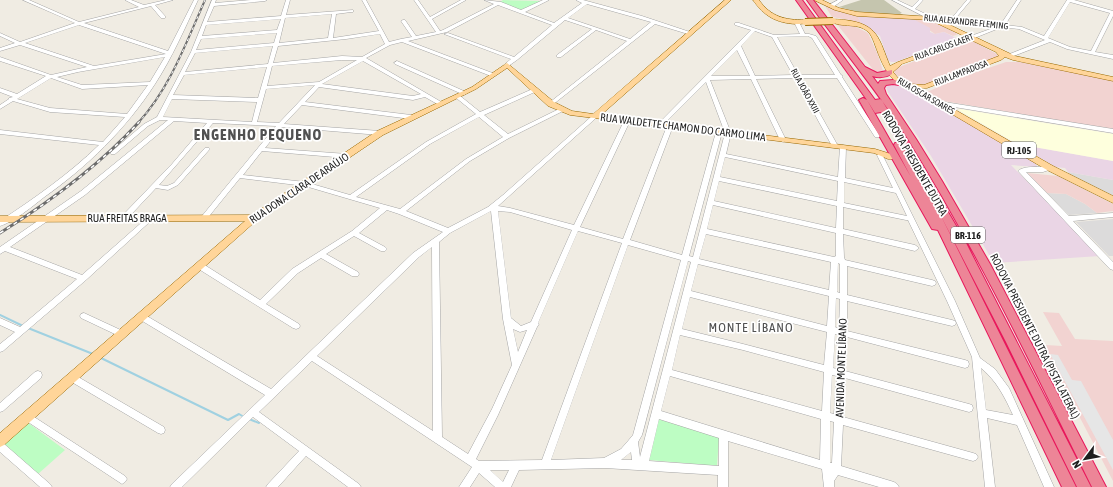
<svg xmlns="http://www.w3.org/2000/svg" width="1113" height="487" font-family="'Asap Condensed',sans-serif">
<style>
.residential{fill:#dcdbdb}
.commercial{fill:#f2d3d1}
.industrial{fill:#ead5e5}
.education{fill:#feffdd}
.construction{fill:#c5c5ae}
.park{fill:#bdfdc3}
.parking{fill:#e6e6e6}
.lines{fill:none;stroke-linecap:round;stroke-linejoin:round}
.stream{stroke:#a0d1e1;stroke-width:2}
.minor-casing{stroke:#a5a5a5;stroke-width:1}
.major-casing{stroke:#986800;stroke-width:1}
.highway-casing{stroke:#e8175b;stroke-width:2}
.minor{fill:#fff;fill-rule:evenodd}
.major{fill:#ffd599;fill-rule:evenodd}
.highway{fill:#ed8597;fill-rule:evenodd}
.rail-far1-casing{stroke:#6c6c6c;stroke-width:2}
.rail-casing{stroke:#6c6c6c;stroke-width:3}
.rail-far1{stroke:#fff;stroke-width:1;stroke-dasharray:3;stroke-linecap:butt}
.rail{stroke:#fff;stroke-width:1.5;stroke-dasharray:4;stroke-linecap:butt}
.major-bridge-casing{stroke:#986800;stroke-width:8;stroke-linecap:butt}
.major-bridge{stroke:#ffd599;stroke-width:6}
.labels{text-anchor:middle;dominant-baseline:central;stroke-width:3.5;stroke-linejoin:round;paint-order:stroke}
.far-street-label{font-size:9px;fill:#1e1e1e;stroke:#fff}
.shield{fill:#fff;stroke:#626262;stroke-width:1}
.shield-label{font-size:10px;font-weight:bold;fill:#1e1e1e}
.street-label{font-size:11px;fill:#1e1e1e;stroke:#fff}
.quarter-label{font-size:13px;letter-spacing:1px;fill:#515151;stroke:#fff}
.district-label{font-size:15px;font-weight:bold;letter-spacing:1px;fill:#515151;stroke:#fff}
</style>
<rect width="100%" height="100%" fill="#f0ece3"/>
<path class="residential" d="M1068,172L1113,180V196L1071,176Z
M1047,193L1066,194L1085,204L1097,213L1069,215Z
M1113,219V256H1109L1076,222Z"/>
<path class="commercial" d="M825,6L857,16L862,24L849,20L832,17Z
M913,19L932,21L958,34L953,36L944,32L935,34Z
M836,23L852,25L868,33L878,55L883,71L875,72Z
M971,40L995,53L998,55L997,57L922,86L909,83L895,74L894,70L899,67Z
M1006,62H1020L1113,80V130L944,101L927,92L959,78Z
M1027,173L1058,176L1113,204V211L1097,213L1085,204L1066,194L1047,193Z
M1043,312L1059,313L1075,339L1113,341V481L1043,347L1047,348L1046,345L1062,346Z"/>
<path class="industrial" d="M857,16L913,19L930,28V32L935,34L944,32L958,39L895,62H891L888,60L880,36L862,24Z
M891,84H901L909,88L1032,160L1036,164L1037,167L1011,165L1100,256L994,263L931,156L888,92L886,87Z
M1017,144L1113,161V180L1068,172L1065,168L1055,167Z"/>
<path class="education" d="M960,109L1113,134V161L1017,144L958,110Z"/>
<path class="construction" d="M861,0H884L902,13H900L903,15L862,13L839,7Z"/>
<path class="park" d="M503,0L542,1L521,10L500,2Z
M658,419L719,437L717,466L649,460Z
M27,422L65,450L38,474L3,443Z"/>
<path class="parking" d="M1050,354L1058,355L1072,380L1081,381L1113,440V470Z"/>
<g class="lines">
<path class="stream" d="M0,315L23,326
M28,328L93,354
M101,358L228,420L239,414L244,417
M249,419L259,423"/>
<defs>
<path id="minor" d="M23,0H29L79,22L139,7L125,0H131L144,5L166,0H173L155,5L165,16V18H161L151,6L84,23L168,51L194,0H198C185,28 172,58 155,84C126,129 87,167 43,198C32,207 13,222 0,226V221C35,198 69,174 99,145L0,134V130L103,142L125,117L50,112L13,101L0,109V105L9,99V98L13,97L0,92V88L17,94L46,76L0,61V57L51,75L87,67L20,45L0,51V48L15,43L0,36V33L20,42L75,23ZM79,25L166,54L94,66L25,43ZM165,57L150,82L82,85L57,77L78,72ZM51,78L82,89L148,85L127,114L50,108L17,99Z
M212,0H216L215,3L251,0H267L265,1L214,6L207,22L281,16L286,0H290L286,15L353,10V12H351L336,14L333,38L379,31L362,0H366L389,42L401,39L412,37L401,21L403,20H405L416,36L436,32L414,0H418L430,17L461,0H466L432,19L440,31L443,30L494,4L484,0L501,2L521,10L543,0H549L525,12L554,23L582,3L576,0H583L642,16L690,32V33L688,34L655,24L551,106L549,105V103L627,41L596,30L561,57H557V55L592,29L565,20L517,60L507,67L504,65L511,59L444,34L448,33L514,57L552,25L498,5L447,32L408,41L495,74V76H491L402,42L390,45L366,58L443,103V105H439L425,97L413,100L319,87L305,102L411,115L414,117L411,119L302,105L284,124L380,131L383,133L380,135L282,127L265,148L347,154L350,156L347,158L262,151L243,175L305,182L350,195L426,142L476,114L455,97V95H459L480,112L535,88L537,89V91L484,115L508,134L559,109H563V111L509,138L470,161L406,211L448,228L488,207L503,195L592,116L594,115L597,117L596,118L498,206L510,208L574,225L624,121L627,119L630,121L580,227L623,239L667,126L670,124L673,126L630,240L682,255L716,132L719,130L722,132L689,256L693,257L725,133L706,82L662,126L660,127L657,125L751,30L735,25V23H739L774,35L800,34L795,24L798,21H802V22L800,24L805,34H809L816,36L841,75L843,76L842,77L880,136L879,137H875L837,78H800L838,146L835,148L832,146L795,78L756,79L786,140L783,142L780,140L751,79L710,80L731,133L726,154L838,177L840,147L843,145L846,147L845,178L893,188L877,155L880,153L882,154L955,301L980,358L995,369L1009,388L1054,487H1044L1017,425L987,418L995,487H985L972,357L947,301L908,220H906L843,207V229L915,245L919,248L915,251L843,234L844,257L845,260L932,280L935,281L936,283L935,285L932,286L847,266V295L952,320L955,321L956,323L955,325L952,326L847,301V331L965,360L968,361L969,364L968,367L965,368L847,337L845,371L969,404L972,405L973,408L972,411L969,412L845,378L843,417L973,453L976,454L978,457L976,460L973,461L843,425L841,466L894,482L897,484L899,487H879L838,475L834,481V487H824L822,469L728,441V487H718V475L605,468L519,470L511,487H495L479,473L470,487H459L472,467L312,361L259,412L359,484L361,487H348L306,456L278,487H266L268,484L299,451L253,417L182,487H170L172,484L265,395L139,319L138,317L139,315L142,314L145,315L271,389L413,253L443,232L399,214L387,210L359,233L385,247L387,249L385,251H381L354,236L326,254L358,272L359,274L358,276H352L321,258L298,273L266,304L299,324L300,326L299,328L296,329L293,328L197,268L196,266L197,264H203L260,300L292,269L352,231L380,208L305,186L240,178L206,220H202L201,218L202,216L276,126L213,123L159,185L167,186L174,183L205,148H209L210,149L209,150L178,185L168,190L156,188L126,220H122L121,218L122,216L172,164L207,123L174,121L85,195L10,247L82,275L149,216H151L154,218L86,280L3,351L0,352V344L15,332L0,325V318L20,327L77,279L5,251L0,254V247L81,191L168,120H160L148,126L115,154H111L110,153L144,124L157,117L191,52ZM587,4L651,22L630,39L568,18ZM332,14L328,38L279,43L285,18ZM281,19L277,30L202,36L206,25ZM755,31L772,37L793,75L755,76L741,46ZM277,33L274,43L196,50L201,39ZM380,34L385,44L362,57L342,56L273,63L278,46L346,39ZM808,36L812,38L835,75H798L777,37ZM273,46L268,64L185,72L195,53ZM737,50L750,76H711ZM342,60H357L319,82L267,86L272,66ZM363,61L421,94L413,96L322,84ZM267,67L258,98L173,95L184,75ZM315,85L279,123L257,122L266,89ZM172,99L257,102L252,122L163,117ZM479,117L503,137L466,159L400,209L356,197L430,144ZM725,157L838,181L837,201L720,177ZM719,181L837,206L836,228L714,201ZM844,182L896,193L907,216L844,203ZM713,205L836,233V256L834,257L707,229ZM491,211L503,319L512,365L492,409L468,454L442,437L439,242L450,233ZM498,211L510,212L572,230L531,322L521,326L511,318ZM578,231L622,243L542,460L479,461L476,459L498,415L537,327L539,324L538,323ZM706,234L831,262L829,290L699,259ZM628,245L681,260L633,435L628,441L621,449L604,458L551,460ZM432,247L433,431L317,356L419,257ZM688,261L691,262L640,457L638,442L642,435ZM838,263L840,264V293L837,292ZM698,264L829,296L827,326L691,291ZM690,297L827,332L824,365L743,344L682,329ZM836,298L840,299L839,329L835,327ZM513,329L520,332L527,330L518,352ZM835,334L839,335L837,369L833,368ZM680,335L743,350L824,372L822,411L672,370ZM981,368C997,381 1005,398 1013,415L986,410ZM832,375L837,376L834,414L830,413ZM670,376L821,419L820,460L661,411ZM659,419L719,438V466L649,461ZM830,421L834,422L832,463H830ZM631,452L632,460H621ZM490,470H509L503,482Z
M838,0H843L833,7H829V5Z
M892,0H897L912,7L919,0H923L915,9L932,17L951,19L967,0H971L955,19L1001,24L1017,0H1021L1005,25L1022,27L1044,36L1067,0H1074L1113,11V16L1095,52L1113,55V59L1067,49L1050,42L1011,57H1007V55L1045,40L1019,29L1002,27L972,39H968V37L996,27L929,19ZM1070,2L1110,13L1091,51L1070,47L1048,38Z
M397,61L466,92L467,93L464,95L462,94L395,64L394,63Z
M938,101L1113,129V133L936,104L935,103Z
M1050,166L1052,167L1053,168L1052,169L1043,172H1026L1069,216L1113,213V217L1073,221L1113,262V270L1110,269L1018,171C1024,165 1041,168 1050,166Z
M84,313L125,332L126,334L125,336L122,337L119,336L81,318L80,316L81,314Z
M38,371L41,372L42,375L41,378L3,411L0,412V403L35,372Z
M73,374L164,427L165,430L164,433L161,434L158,433L70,381L69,378L70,375Z
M28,413L125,476L127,479L125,482L122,484L119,482L25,420L24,417L25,414Z
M0,442L3,443L50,484L52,487H40L0,452Z"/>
<path id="major" d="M725,0H731L601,115L875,149L894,155L895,157L894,159H888L874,153L570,115L548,106L507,68L476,89L383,135L257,220L4,445L0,447V433L245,221L0,222V216L252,215L377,131L472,87L507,63L554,102L572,111L593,114Z
M753,0H759C771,17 785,20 805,20L808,22C804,24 800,24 796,24C776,23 764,16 753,0Z
M814,0H822L839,8L857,12L933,17L1015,56L1113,77V81L1013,60L1005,57L1001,60L927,88H917L1053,166L1113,196V203L1047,170L894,80C884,70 880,58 875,45C874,42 872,37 870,34C860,21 841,29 830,21C834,18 840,20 845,20C879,24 879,40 890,66L898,62L966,37L930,20L857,16L835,10ZM971,40L996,52L999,56L924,85L910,84L898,78L893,72L902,64Z"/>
<path id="highway" d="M796,0H802L875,100L881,99L911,148L966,243L1091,487H1077L1006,342L941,216L1076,487H1062L938,230L932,229L859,100L863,98L867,100ZM867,100L875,113L881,112L900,143H895L894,145L911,177Z
M807,0H813L865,67L877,73L892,70V74C885,78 879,78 872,76L878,84L880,81L893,80L908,82L909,84L905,86L893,84L886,85L884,88L886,94L916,139L942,181L990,264L1106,487H1092C1034,369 977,251 908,139C878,91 840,47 807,0Z"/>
</defs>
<use href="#minor" class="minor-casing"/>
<use href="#major" class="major-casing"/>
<use href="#highway" class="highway-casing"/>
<use href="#minor" class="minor"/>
<use href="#major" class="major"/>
<use href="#highway" class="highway"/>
<defs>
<path id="rail-far1" d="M138,123C170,88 186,43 205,0"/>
<path id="rail" d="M0,233C51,201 99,166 139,122"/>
</defs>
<use href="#rail-far1" class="rail-far1-casing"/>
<use href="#rail" class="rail-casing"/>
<use href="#rail-far1" class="rail-far1"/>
<use href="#rail" class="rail"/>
<defs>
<path id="major-bridge" d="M805,22L833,21"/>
</defs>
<use href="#major-bridge" class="major-bridge-casing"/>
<use href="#major-bridge" class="major-bridge"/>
</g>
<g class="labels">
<g class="far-street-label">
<text transform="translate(966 22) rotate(6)">RUA ALEXANDRE FLEMING</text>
<text transform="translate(944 47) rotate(-20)">RUA CARLOS LAERT</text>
<text transform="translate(961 73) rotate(-21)">RUA LAMPADOSA</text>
<text transform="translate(805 91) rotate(61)">RUA JOÃO XXIII</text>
<text transform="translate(926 96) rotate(30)">RUA OSCAR SOARES</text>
</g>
<g class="shield">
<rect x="1002" y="142" width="34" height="16" rx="3"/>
<rect x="951" y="227" width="34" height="16" rx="3"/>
</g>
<g class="shield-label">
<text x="1019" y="150">RJ-105</text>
<text x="968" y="235">BR-116</text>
</g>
<g class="street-label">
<text transform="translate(683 127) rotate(7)">RUA WALDETTE CHAMON DO CARMO LIMA</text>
<text transform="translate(915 163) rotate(60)">RODOVIA PRESIDENTE DUTRA</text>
<text transform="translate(299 188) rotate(-34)">RUA DONA CLARA DE ARAÚJO</text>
<text x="127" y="218">RUA FREITAS BRAGA</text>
<text transform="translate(1035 336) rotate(63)">RODOVIA PRESIDENTE DUTRA (PISTA LATERAL)</text>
<text transform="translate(841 368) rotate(-88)">AVENIDA MONTE LÍBANO</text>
</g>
<g class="quarter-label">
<text x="751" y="327">MONTE LÍBANO</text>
</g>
<g class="district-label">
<text x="258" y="134">ENGENHO PEQUENO</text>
</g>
</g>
<g transform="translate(1085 459) rotate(238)" stroke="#ffffff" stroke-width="3" paint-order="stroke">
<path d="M0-3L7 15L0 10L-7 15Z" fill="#1e1e1e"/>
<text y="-6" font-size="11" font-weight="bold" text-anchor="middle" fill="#1e1e1e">N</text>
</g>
</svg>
